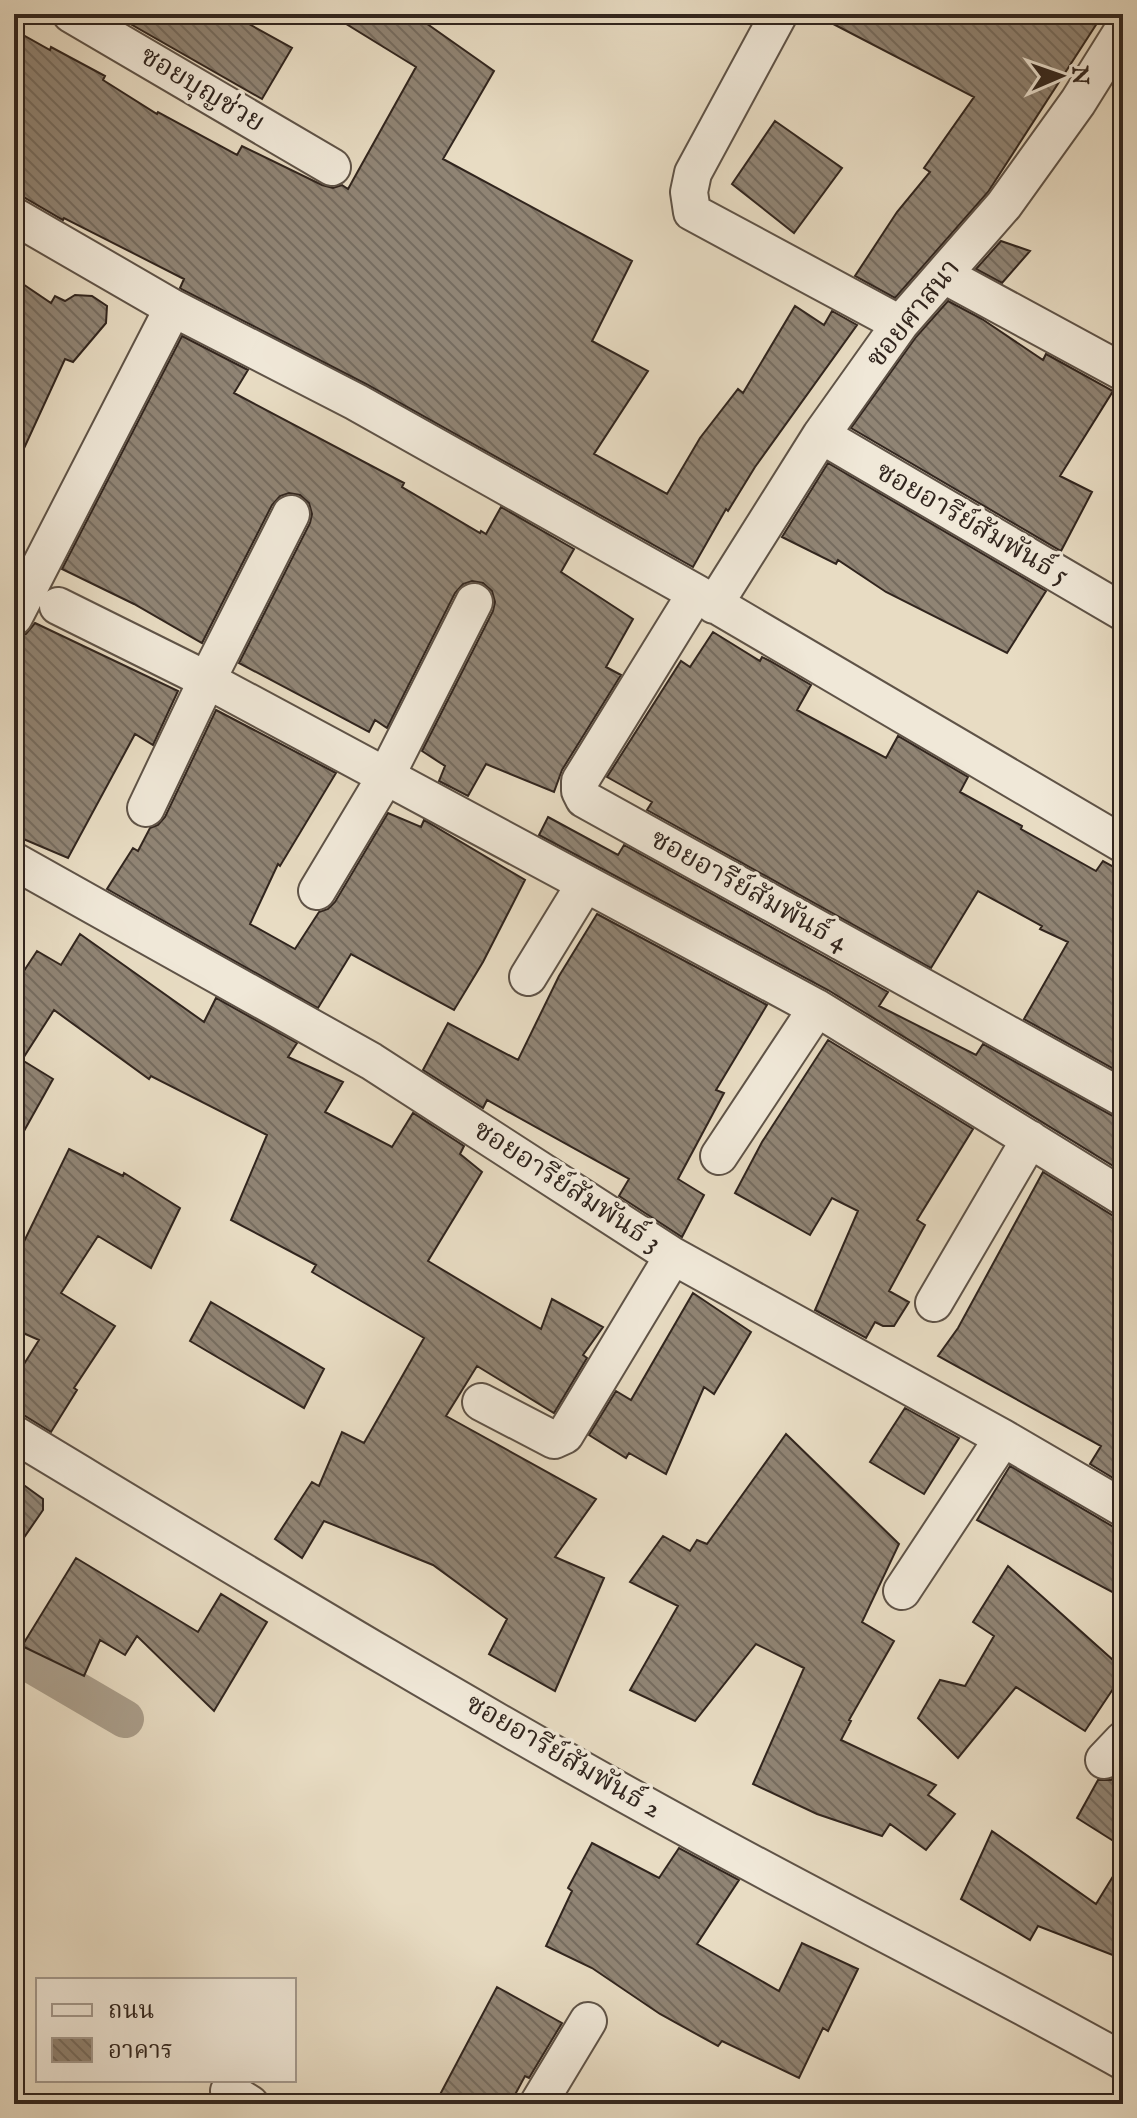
<svg xmlns="http://www.w3.org/2000/svg" width="1137" height="2118" font-family="'IM FELL English','Noto Serif Thai',serif">
<style>
.lines{fill:none;stroke-linecap:round;stroke-linejoin:round}
.canal{stroke:#aa9e8b;stroke-width:38}
.building{fill:url(#building-back-hatch);stroke:#31251e;stroke-width:2}
.minor-casing{stroke:#5f5347;stroke-width:40}
.minor{stroke:#f0e8d8;stroke-width:36}
.labels{text-anchor:middle;dominant-baseline:central;stroke-width:7;stroke-linejoin:round;paint-order:stroke}
.street-label{font-size:28px;fill:#31251e;stroke:#f0e8d8}
</style>
<defs>
<pattern id="building-back-hatch" width="6" height="6" patternUnits="userSpaceOnUse" patternTransform="scale(2)"><rect width="6" height="6" fill="#908474"/><path d="M-1 5l2 2M0 0l6 6M5-1l2 2" fill="none" stroke="#766c5f"/></pattern>
</defs>
<rect width="100%" height="100%" fill="#e8dcc3"/>
<filter id="stains"><feTurbulence type="fractalNoise" baseFrequency=".0025" numOctaves="4"/><feColorMatrix values="0 0 0 0 .2 0 0 0 0 .09 0 0 0 0 .02 0 0 0 .5 -.17"/></filter>
<radialGradient id="worn" r=".72"><stop offset=".6" stop-color="#630" stop-opacity="0"/><stop offset="1" stop-color="#630" stop-opacity=".3"/></radialGradient>
<g class="lines">
<path class="canal" d="M14,1654L125,1719"/>
</g>
<path class="building" d="M113,14H231L292,48L262,99Z
M330,14H413L494,71L443,159L632,261L592,341L648,371L594,454L667,494L700,438L738,389L743,393L795,306L824,325L832,311L857,325L755,467L728,511L726,509L693,567L366,384L183,290L180,288L184,279L64,218L63,220L25,198L14,195V30L50,50L51,47L105,76L103,80L157,114L158,112L237,155L242,146L322,185L333,188L342,185L348,189L416,67Z
M814,14H1103L988,192L895,298L855,276L897,212L930,172L924,168L974,97Z
M775,121L842,168L794,233L732,184Z
M1001,241L1030,251L1002,283L976,269Z
M14,278L51,303L55,296L65,301L75,295L92,296L107,306L106,323L73,362L65,359L14,470Z
M948,301L982,319L1043,360L1046,354L1113,391L1060,476L1092,492L1061,551L851,428L916,337Z
M182,336L248,370L234,393L404,483L402,487L480,533L481,531L486,534L501,507L574,549L561,572L633,619L606,667L621,675L562,770L554,792L486,764L468,796L439,781L445,766L422,751L493,611L495,602L492,591L483,583L472,581L463,584L455,593L387,728L375,720L369,732L239,663L310,523L312,514L309,503L300,495L289,493L280,496L272,505L202,643L134,604L62,569Z
M828,463L1046,591L1007,653L886,592L838,560L836,564L782,537Z
M35,623L178,691L153,745L135,734L68,858L14,835V648L20,636L26,634Z
M713,632L760,661L762,657L770,661L811,685L797,710L886,758L898,736L968,777L960,792L1022,826L1021,829L1096,871L1103,861L1123,872V1074L1024,1019L1068,942L1040,929L1042,926L978,891L931,968L647,810L652,802L607,777L681,661L690,667Z
M216,710L336,773L280,866L278,864L250,924L295,949L319,912L328,909L335,902L388,813L421,827L424,820L525,880L483,962L454,1010L351,954L318,1008L107,889L133,848L138,851L150,828L158,825L165,817Z
M548,817L618,855L624,845L888,992L879,1006L976,1055L983,1044L1113,1116L1123,1119V1172L828,990L539,835Z
M597,914L767,1005L716,1090L724,1093L678,1179L704,1195L682,1237L619,1196L629,1179L487,1100L483,1108L423,1070L448,1023L518,1060L559,976Z
M80,934L204,1022L216,998L297,1043L288,1057L343,1082L325,1112L392,1147L413,1113L464,1146L460,1154L482,1172L428,1261L541,1329L552,1299L603,1327L583,1355L587,1358L554,1413L477,1366L446,1416L596,1499L555,1557L604,1578L555,1691L489,1654L507,1619L433,1565L324,1521L302,1558L275,1539L312,1482L319,1486L342,1432L364,1443L424,1338L312,1272L316,1265L231,1220L267,1135L151,1076L149,1079L54,1010L22,1060L53,1079L14,1149V986L37,951L61,965Z
M828,1040L973,1129L917,1220L925,1225L889,1291L909,1302L894,1326H883L875,1322L866,1338L815,1310L858,1211L832,1198L810,1235L735,1193L762,1142Z
M69,1149L123,1176L124,1173L180,1208L151,1268L98,1236L61,1293L115,1326L74,1388L77,1390L51,1432L25,1416L14,1413V1380L39,1340L14,1329V1262Z
M1043,1172L1112,1215L1123,1218V1484L1090,1464L1101,1446L938,1356L958,1328Z
M693,1293L751,1332L714,1394L704,1387L666,1474L629,1453L626,1458L589,1435L616,1391L631,1400Z
M211,1302L324,1369L304,1408L190,1341Z
M905,1408L959,1438L924,1494L870,1462Z
M786,1434L899,1544L862,1622L894,1641L849,1720L851,1721L841,1740L936,1785L928,1795L955,1814L926,1850L890,1824L882,1836L817,1814L753,1784L804,1668L756,1644L695,1721L630,1690L678,1606L630,1582L663,1536L690,1551L697,1540L707,1544Z
M1010,1466L1112,1526L1123,1529V1578L1114,1593L977,1520Z
M14,1478L43,1499V1510L14,1552Z
M76,1558L198,1632L221,1594L267,1622L214,1711L137,1636L125,1655L100,1640L84,1676L22,1646Z
M1008,1566L1123,1669V1674L1085,1731L1016,1687L958,1758L918,1718L940,1680L965,1686L994,1636L973,1622Z
M1123,1770V1847L1077,1818L1098,1780H1111Z
M992,1831L1096,1904L1123,1860V1959L1038,1926L1030,1940L961,1899Z
M592,1843L659,1878L679,1848L739,1880L697,1944L779,1991L802,1943L858,1969L828,2031L823,2028L799,2078L722,2041L718,2046L660,2014L592,1968L546,1946L572,1891L568,1888Z
M497,1987L562,2023L529,2078L525,2076L510,2104H435Z"/>
<g class="lines">
<defs>
<path id="minor" d="M71,14L332,167
M779,14L693,173L689,192L692,212L900,324
M14,216L173,308L356,402L696,593L1123,844
M944,275L1123,372
M821,435L1123,612
M696,593L580,781V791L584,799L1123,1098
M714,605L821,435L900,324L1004,205L1078,102L1123,30
M58,606L207,680L817,1008L1123,1197
M14,617L173,308
M146,808L207,680L291,514
M14,861L371,1061L673,1256L1003,1438L1123,1508
M317,891L386,776L474,602
M528,977L585,884
M719,1156L817,1008
M934,1303L1030,1139
M481,1402L554,1440L565,1435L673,1256
M14,1434C235,1567 456,1702 683,1826C828,1906 978,1980 1123,2061
M902,1591L1003,1438
M1104,1760L1123,1740
M229,2091L250,2104
M538,2104L588,2021"/>
</defs>
<use href="#minor" class="minor-casing"/>
<use href="#minor" class="minor"/>
</g>
<g class="labels">
<g class="street-label">
<text transform="translate(202 90) rotate(31)">ซอยบุญช่วย</text>
<text transform="translate(914 314) rotate(-51)">ซอยศาสนา</text>
<text transform="translate(972 524) rotate(30)">ซอยอารีย์สัมพันธ์ 5</text>
<text transform="translate(749 891) rotate(29)">ซอยอารีย์สัมพันธ์ 4</text>
<text transform="translate(567 1187) rotate(33)">ซอยอารีย์สัมพันธ์ 3</text>
<text transform="translate(563 1757) rotate(30)">ซอยอารีย์สัมพันธ์ 2</text>
</g>
</g>
<rect width="1137" height="2118" fill="none" stroke="#e8dcc3" stroke-width="48"/>
<rect x="16" y="16" width="1105" height="2086" fill="none" stroke="#31251e" stroke-width="4"/>
<rect x="24" y="24" width="1089" height="2070" fill="none" stroke="#31251e" stroke-width="2"/>
<rect x="36" y="1978" width="260" height="104" fill="#f0e8d8" stroke="#a49a8e" stroke-width="2"/>
<rect x="52" y="2004" width="40" height="12" fill="#f0e8d8" stroke="#a49a8e" stroke-width="2"/>
<text x="108" y="2018" font-size="24" fill="#31251e">ถนน</text>
<rect x="52" y="2038" width="40" height="24" fill="url(#building-back-hatch)" stroke="#a49a8e" stroke-width="2"/>
<text x="108" y="2058" font-size="24" fill="#31251e">อาคาร</text>
<g transform="translate(1061 76) rotate(88)" stroke="#f0e8d8" stroke-width="6" paint-order="stroke">
<path d="M0-6L14 30L0 20L-14 30Z" fill="#31251e"/>
<text y="-12" font-size="22" font-weight="bold" text-anchor="middle" fill="#31251e">N</text>
</g>
<rect width="100%" height="100%" filter="url(#stains)"/>
<rect width="100%" height="100%" fill="url(#worn)"/>
</svg>
